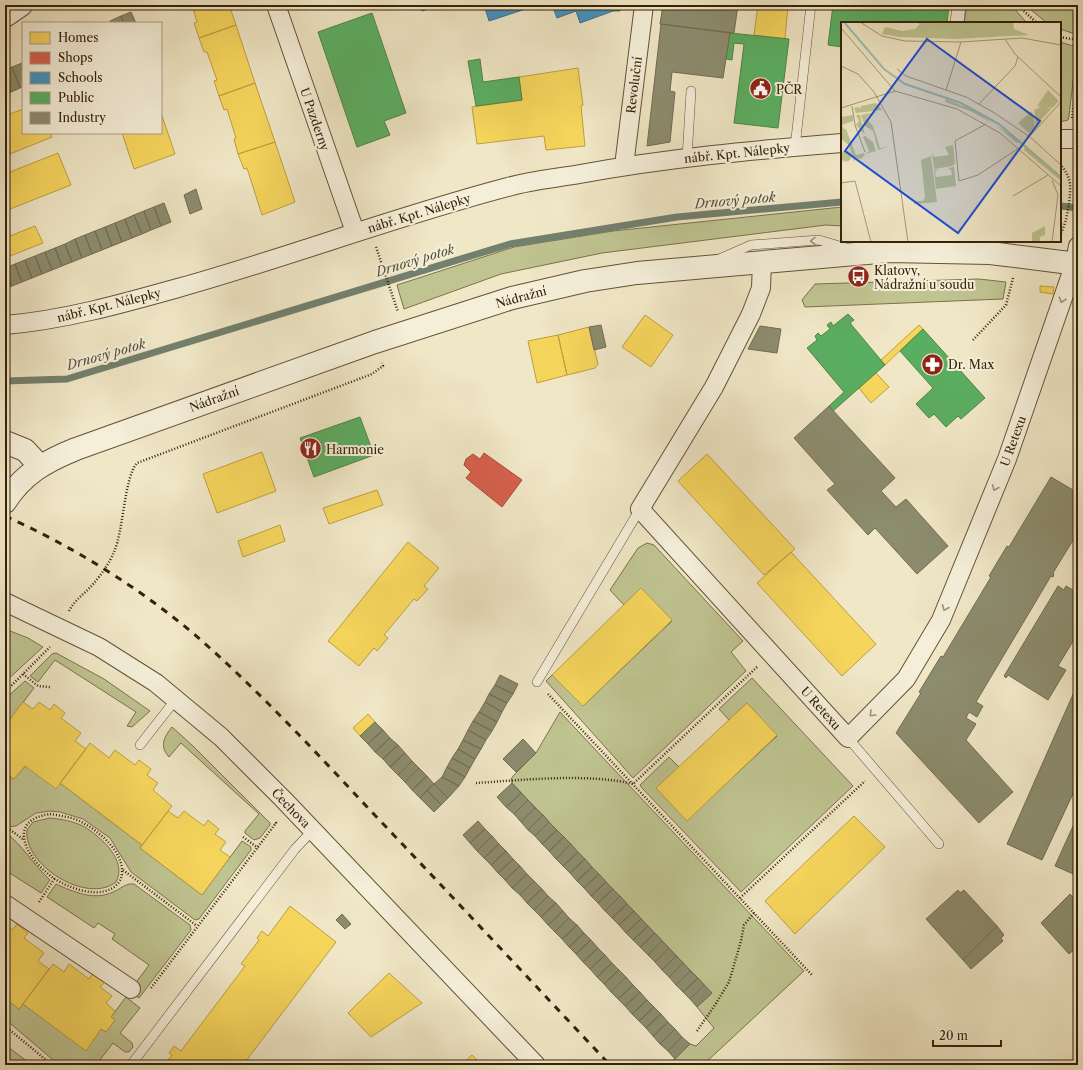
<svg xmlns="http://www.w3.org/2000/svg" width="1083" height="1070" font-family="'Libre Caslon Text',serif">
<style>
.green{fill:#bfc491;stroke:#7a724c}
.homes{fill:#f6d55c;stroke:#bc9f42}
.shops{fill:#d6604d;stroke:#a64d38}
.schools{fill:#4393c3;stroke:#3f718b}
.public{fill:#5aae61;stroke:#4f8446}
.industry{fill:#8c8c6e;stroke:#726c4f}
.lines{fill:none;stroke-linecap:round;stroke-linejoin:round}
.stream{stroke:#72806e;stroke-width:7}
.service-casing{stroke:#645237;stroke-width:10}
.pedestrian-casing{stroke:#645237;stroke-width:14}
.minor-casing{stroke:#645237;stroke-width:20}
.tertiary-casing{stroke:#645237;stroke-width:24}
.path{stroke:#352107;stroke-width:2.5;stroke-dasharray:1 2;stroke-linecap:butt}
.service{stroke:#f5efda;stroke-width:9}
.pedestrian{stroke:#f5efda;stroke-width:13}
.minor{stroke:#f5efda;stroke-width:18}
.tertiary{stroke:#f5efda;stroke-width:22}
.rail{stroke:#352107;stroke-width:3;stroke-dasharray:7 7;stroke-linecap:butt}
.oneway{stroke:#9f927b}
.labels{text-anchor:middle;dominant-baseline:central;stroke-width:4;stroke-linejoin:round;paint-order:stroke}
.street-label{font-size:12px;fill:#352107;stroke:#f5efda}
.poi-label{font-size:12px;fill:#352107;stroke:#f5efda;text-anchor:start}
.water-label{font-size:13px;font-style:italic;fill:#54513a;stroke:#f5efda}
.inset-river{fill:none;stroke:#9bc0b2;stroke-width:2}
.inset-road{fill:none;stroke:#a5987a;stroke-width:1}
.view{fill:#1d4ed8;fill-opacity:0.15;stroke:#1d4ed8;stroke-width:2}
.inset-edge{fill:none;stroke:#352107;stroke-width:2}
</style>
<rect width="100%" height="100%" fill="#f0e7c6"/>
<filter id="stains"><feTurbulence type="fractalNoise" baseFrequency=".005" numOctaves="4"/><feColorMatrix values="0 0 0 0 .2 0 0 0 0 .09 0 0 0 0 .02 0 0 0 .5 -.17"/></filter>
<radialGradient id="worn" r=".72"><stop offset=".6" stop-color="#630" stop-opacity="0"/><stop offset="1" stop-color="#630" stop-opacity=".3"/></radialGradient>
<path class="green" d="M967,5H1011L1027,23H964Z
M1025,5H1078V35L1060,29V23H1047Z
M1060,42L1077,47L1069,116L1068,120L1060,122Z
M842,207V226L826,225L602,253L501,274L404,309L397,285L514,247L613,231Z
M979,279L1006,282L1003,299L805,307L802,300L815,284Z
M647,543L654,545L743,641L731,652L746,671L633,778L546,681L552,675L583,706L672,621L641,589L624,605L610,590L638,548Z
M5,629L28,638L43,647L5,682Z
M56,653L104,679L150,711L132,727L127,726L136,712L55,660L38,682L30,676L52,654Z
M752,678L853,786L741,892L642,788L640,785L669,757L679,767L687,820L777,736L747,703L729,720L719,709Z
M25,681L34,688L5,726V699Z
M560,712L804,971L703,1065H668L690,1044L696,1046L714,1028L697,1007L712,993L512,783L511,779L513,776L536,753Z
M172,727L193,746L270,823V825L260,838L254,840L245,833V831L259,814L181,743L169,757C159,746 164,737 172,727Z
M25,766L60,783L142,845L140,848L202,895L242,841L251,847V850L199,919L195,920L131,872L110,838L83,819L60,812L50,811L36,813L16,826L9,827L5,824V773L14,779Z
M50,818C61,819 72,821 83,826C100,836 128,860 116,882C87,905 23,865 27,830L33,822Z
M5,832C23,845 33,865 50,880L41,893L5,870Z
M56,884C74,892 94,901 113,892C121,889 125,883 134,884L190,925L191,930L139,998L129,992L149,965L112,939L115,934L98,923L94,928L47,897Z
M126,997L140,1008L120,1033L132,1043L133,1047L129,1052H125L113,1043L96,1065H59L5,1019V998L19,1009L23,1004L86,1050L101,1029L106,1032L115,1020L111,1017Z
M8,1047L32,1065H5V1051Z"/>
<path class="homes" d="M192,5H229L236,25L199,38L194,23L197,22Z
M758,5H788L785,39L754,35Z
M236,25L255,83L219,96L214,81L217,80L207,52H204L199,38Z
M578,68L583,105L581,106L585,146L546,150L544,136L477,144L472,107L522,100L519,77Z
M255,83L275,142L238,154L234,139L236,138L227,109L224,110L219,96Z
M23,109V133H50L52,137L5,156V116Z
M161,113L175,154L134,169L122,133H161Z
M275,142L295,202L262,215L247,168L244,169L238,154Z
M58,153L71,185L5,211V174Z
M35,226L43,243L5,258V238Z
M1040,286L1054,287L1053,294L1040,292Z
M645,315L673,335L651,367L622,347Z
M919,325L923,329L885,365L881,360Z
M589,327L598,364L595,368L567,375L558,335Z
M558,335L567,375L537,383L528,341Z
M876,373L889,387L871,403L859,388Z
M262,452L276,491L217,513L203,474Z
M707,454L795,549L764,575L678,481Z
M377,490L383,505L329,524L323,508Z
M280,525L285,541L243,557L238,541Z
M408,542L439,568L424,586L428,589L417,601L414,599L384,635L388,638L377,651L374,648L359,666L328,641Z
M791,552L876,644L842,676L757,583Z
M641,588L672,620L583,706L552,675Z
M23,702L33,709L39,702L50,710L54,704L65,713L61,718L81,733L75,741L86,749L56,789L25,766L14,779L5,773V726Z
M747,703L777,735L687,821L656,788Z
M368,714L375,722L360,736L353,728Z
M90,743L109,758L115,750L135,765L139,760L151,769L147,775L158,783L153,790L172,806L142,845L60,783Z
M168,811L178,818L184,811L204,826L208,820L219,829L215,834L226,842L220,850L230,857L202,895L140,848Z
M854,816L885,847L795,934L765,901Z
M290,906L336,942L243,1065H164L172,1055L169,1053L174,1046L181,1051L245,966L241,964L259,940L257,938L262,931L268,936Z
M5,924L12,930L17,924L28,933L24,938L44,953L38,961L49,969L19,1009L5,998Z
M53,964L64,972L69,964L89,979L93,973L105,982L100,987L112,996L106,1003L115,1011L111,1017L115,1020L106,1032L101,1029L86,1051L23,1004Z
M389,973L422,1003L371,1037L348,1013Z
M472,1055L482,1065H461Z"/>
<path class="shops" d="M484,453L522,480L502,507L466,478L471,472L464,465L466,459L473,454L480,459Z"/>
<path class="schools" d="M484,5H538L489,21Z
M552,5H611L613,11L580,23L576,11L557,18Z"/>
<path class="public" d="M611,5H621L620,11H613Z
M833,5H898V8L911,10L912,5H949L947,23H842V47L828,45Z
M372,13L406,113L384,121L390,135L357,147L318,32Z
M730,33L789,39L778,128L734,123L744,44L734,43L732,60L726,59Z
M480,59L483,82L519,77L522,100L476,106L468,61Z
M848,314L854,320L850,323L885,365L833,411L829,406L844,392L807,348L817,340L815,336L818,333L821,336L830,329L827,325L831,322L833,326Z
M923,329L985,398L961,419L958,416L946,427L934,414L929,418L916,404L933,388L900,351Z
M360,417L374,455L314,477L300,438Z"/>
<path class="industry" d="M420,5H440L422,11Z
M663,5H738L734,33L660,24Z
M131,12L136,23H124L121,16Z
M121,16L124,23H111L110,21Z
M661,24L730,33L723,78L672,72L670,91L675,92L670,142L647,146Z
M22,63L23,86L20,88L12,67Z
M12,67L20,88L11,92L5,79V70Z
M5,79L11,92L5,95Z
M196,189L202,209L190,214L184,195Z
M164,203L171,222L161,226L154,207Z
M154,207L161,226L151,230L144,211Z
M144,211L151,230L142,234L134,215Z
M134,215L142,234L132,238L125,219Z
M125,219L132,238L122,242L115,223Z
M115,223L122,242L112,246L105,227Z
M105,227L112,246L102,250L95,231Z
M95,231L102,250L92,254L85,235Z
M85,235L92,254L82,258L75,239Z
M75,239L82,258L72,262L65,244Z
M65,244L72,262L62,266L55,248Z
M55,248L62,266L52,270L45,252Z
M45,252L52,270L42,274L35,256Z
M35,256L42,274L32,278L25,260Z
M25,260L32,278L22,282L15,264Z
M15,264L22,282L12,286L5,268Z
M5,268L12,286L5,289Z
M601,325L606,347L594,350L589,327Z
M760,326L781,329L777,353L748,349Z
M829,406L895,478L881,491L896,507L906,499L948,546L917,574L875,528L868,535L827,490L835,484L794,438Z
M1051,477L1078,493V532L1053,573L1054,574L1053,577L1051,576L976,702L983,706L977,717L969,712L966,718L976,724L966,740L1013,792L979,823L896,733L921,693L919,692L941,656L943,657L991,577L989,576L1007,546L1009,547Z
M1058,586L1064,590L1066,586L1078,593V633L1058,666L1066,670L1048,700L1008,675L1006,678L1004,676Z
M500,675L518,684L513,694L495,685Z
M1078,683V783L1042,860L1007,844Z
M495,685L513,694L507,703L489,694Z
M489,694L507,703L502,712L485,702Z
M485,702L502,712L497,722L479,712Z
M479,712L497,722L492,731L473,721Z
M473,721L492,731L486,740L468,730Z
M375,722L383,730L368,744L360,736Z
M383,730L390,738L375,752L368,744Z
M468,730L486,740L481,749L463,740Z
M390,738L398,745L383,759L375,752Z
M523,739L536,753L516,772L503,759Z
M463,740L481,749L475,759L458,749Z
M398,745L405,753L390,767L383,759Z
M458,749L475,759L470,768L452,758Z
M405,753L412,761L398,775L390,767Z
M452,758L470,768L465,777L447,767Z
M412,761L419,768L405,782L398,775Z
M447,767L465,777L459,786L442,777Z
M419,768L427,776L412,790L405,782Z
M427,776L434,784L420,798L412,790Z
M442,777L459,786L448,798L434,784Z
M512,783L521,793L506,807L497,797Z
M434,784L448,798L441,805L427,790Z
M427,790L441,805L434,812L420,798Z
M521,793L528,800L514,814L506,807Z
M528,800L535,808L521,822L514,814Z
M535,808L543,815L528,830L521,822Z
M543,815L549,822L535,836L528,830Z
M1078,815V876L1055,866Z
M478,821L485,829L470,843L463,835Z
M549,822L557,830L542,844L535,836Z
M485,829L492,836L477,851L470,843Z
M557,830L564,837L549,851L542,844Z
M492,836L499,844L484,858L477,851Z
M564,837L571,844L556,859L549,851Z
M499,844L506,851L491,865L484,858Z
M571,844L578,852L563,866L556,859Z
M506,851L513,859L498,873L491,865Z
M578,852L585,859L570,873L563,866Z
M513,859L520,866L505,880L498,873Z
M585,859L592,867L577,881L570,873Z
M520,866L527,874L512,888L505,880Z
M592,867L599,874L584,888L577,881Z
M527,874L534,881L520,895L512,888Z
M599,874L606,882L591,896L584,888Z
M534,881L542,889L527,903L520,895Z
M606,882L613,889L598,903L591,896Z
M542,889L548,896L534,910L527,903Z
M613,889L620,896L605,911L598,903Z
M958,890L960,893L964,890L997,926L963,960L926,919Z
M1070,894L1078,903V946L1069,954L1041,923Z
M548,896L556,903L541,917L534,910Z
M620,896L627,904L612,918L605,911Z
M556,903L563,911L548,925L541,917Z
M627,904L634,911L619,925L612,918Z
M563,911L569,918L555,932L548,925Z
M634,911L641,919L626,933L619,925Z
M342,914L351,924L345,929L336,920Z
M569,918L577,925L562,939L555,932Z
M641,919L648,926L633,940L626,933Z
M577,925L584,933L569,947L562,939Z
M648,926L655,933L640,947L633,940Z
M997,926L1004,935L1001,938L1003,941L971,969L963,960Z
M584,933L591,940L576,954L569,947Z
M655,933L662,941L648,955L640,947Z
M591,940L598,948L583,962L576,954Z
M662,941L669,948L655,962L648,955Z
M598,948L605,955L590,969L583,962Z
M669,948L676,956L662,970L655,962Z
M605,955L612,963L597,977L590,969Z
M676,956L683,963L669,977L662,970Z
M612,963L619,970L604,984L597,977Z
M683,963L690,971L676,985L669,977Z
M619,970L626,977L611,992L604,984Z
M690,971L698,978L683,992L676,985Z
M626,977L633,985L618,999L611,992Z
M698,978L704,985L690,999L683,992Z
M633,985L640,992L625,1006L618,999Z
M704,985L712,993L697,1007L690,999Z
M640,992L647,1000L632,1014L625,1006Z
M647,1000L654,1007L639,1021L632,1014Z
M654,1007L661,1014L646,1028L639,1021Z
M661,1014L668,1022L653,1036L646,1028Z
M668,1022L675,1029L660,1044L653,1036Z
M675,1029L682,1037L668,1051L660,1044Z
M682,1037L690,1044L675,1059L668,1051Z"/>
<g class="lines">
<path class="stream" d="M1060,206L1078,208
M5,381L67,379L510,244L677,217L842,202"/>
<defs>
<path id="service" d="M795,147L811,5
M687,158L691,91
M719,259L751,245L819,240L846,248
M537,682L640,509
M848,738L939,844
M140,745L176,699
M131,1065L295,849L313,830"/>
<path id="pedestrian" d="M957,23L959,5"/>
<path id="minor" d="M276,5L355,232
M1060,139H1078
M624,166L644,5
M762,261L761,288L751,314L714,387L640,509L848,738L906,679L941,620L1007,459L1075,263L1078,246
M5,325C64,320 121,304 178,288C289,257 397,216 508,187C532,180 557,178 580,174C667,158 754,150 842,143
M5,602L99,647L156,683L221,737L283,799L536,1065
M5,904L131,989"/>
<path id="tertiary" d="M5,16L21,5
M5,442L25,450L39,465
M5,502C23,474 46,461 76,449L375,342L512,298L585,281L637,273L890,251L990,253L1078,264"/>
</defs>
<use href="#service" class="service-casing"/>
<use href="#pedestrian" class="pedestrian-casing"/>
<use href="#minor" class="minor-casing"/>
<use href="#tertiary" class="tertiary-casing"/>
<path class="path" d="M1017,5L1037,23
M1060,37L1078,40
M1072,118L1078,67
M1060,164C1065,170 1069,176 1070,184C1071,196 1067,222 1061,233
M376,247L398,312
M973,340L1006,305L1013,278
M69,611C75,599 86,593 94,583C101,575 110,562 114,552C124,529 124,478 137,463L372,374L383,366L382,363
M23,674L38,686L50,687
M5,692L50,647
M548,694L812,975
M476,783C523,780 588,773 633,784L757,667
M50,814C62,816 74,817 85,824C96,830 109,841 116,852C133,881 112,897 84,891C71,888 58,882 48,874C25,855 7,820 50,814Z
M5,826L24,840
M243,837L258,848
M123,870L197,926
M740,898L865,781
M39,902L55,878
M151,988L276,823L274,821
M5,1026L52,1065
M697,1031L715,1005L729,982L741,941L744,925L754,913"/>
<use href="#service" class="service"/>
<use href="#pedestrian" class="pedestrian"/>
<use href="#minor" class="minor"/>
<use href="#tertiary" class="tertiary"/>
<path class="rail" d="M5,516C72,546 138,587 194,634C256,688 313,749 369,809C450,894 530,980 610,1065"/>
</g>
<defs><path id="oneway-chevron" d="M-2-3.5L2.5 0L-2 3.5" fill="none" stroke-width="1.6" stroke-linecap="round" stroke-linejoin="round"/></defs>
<g class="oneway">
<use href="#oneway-chevron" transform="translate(813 241) rotate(179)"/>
<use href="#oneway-chevron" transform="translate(1062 300) rotate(109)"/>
<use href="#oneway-chevron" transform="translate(995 488) rotate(113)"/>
<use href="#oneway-chevron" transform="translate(945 608) rotate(112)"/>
<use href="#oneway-chevron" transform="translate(872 714) rotate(135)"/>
</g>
<defs>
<symbol id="civic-disc" viewBox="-11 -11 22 22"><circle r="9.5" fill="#8f2418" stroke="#f5efda"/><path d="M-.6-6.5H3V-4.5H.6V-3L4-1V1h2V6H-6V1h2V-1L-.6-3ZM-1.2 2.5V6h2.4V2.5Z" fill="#fff"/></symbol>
<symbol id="bus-disc" viewBox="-11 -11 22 22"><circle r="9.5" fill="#8f2418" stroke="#f5efda"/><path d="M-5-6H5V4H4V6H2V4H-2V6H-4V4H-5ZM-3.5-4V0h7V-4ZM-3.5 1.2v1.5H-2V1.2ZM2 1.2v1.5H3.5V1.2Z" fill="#fff"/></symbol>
<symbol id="pharmacy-disc" viewBox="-11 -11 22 22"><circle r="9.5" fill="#8f2418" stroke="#f5efda"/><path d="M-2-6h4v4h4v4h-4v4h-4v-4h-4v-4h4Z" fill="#fff"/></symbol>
<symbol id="restaurant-disc" viewBox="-11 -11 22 22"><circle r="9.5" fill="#8f2418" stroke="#f5efda"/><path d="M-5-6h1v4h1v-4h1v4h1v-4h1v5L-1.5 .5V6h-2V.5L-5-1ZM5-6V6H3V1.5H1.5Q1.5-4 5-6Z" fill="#fff"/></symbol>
</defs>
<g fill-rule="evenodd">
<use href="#civic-disc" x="748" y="76" width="25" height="25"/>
<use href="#bus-disc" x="846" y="264" width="25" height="25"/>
<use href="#pharmacy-disc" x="920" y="352" width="25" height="25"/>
<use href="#restaurant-disc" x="298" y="436" width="25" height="25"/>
</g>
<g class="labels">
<g class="street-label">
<text transform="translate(634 85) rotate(-83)">Revoluční</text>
<text transform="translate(315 119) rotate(71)">U Pazderny</text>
<text transform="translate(737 153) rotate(-6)">nábř. Kpt. Nálepky</text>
<text transform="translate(419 213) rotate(-17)">nábř. Kpt. Nálepky</text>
<text transform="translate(521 297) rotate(-15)">Nádražní</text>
<text transform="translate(109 305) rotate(-14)">nábř. Kpt. Nálepky</text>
<text transform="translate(214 399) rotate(-20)">Nádražní</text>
<text transform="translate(1013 441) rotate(-70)">U Retexu</text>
<text transform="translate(821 708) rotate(48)">U Retexu</text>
<text transform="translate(291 808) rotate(46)">Čechova</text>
</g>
<g class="poi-label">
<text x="776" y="89">PČR</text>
<text x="874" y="270">Klatovy,<tspan x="874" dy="14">Nádražní u soudu</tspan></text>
<text x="948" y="364">Dr. Max</text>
<text x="326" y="449">Harmonie</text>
</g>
<g class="water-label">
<text transform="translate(735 200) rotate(-5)">Drnový potok</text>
<text transform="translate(415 260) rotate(-17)">Drnový potok</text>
<text transform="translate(106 354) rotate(-16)">Drnový potok</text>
</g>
</g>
<g transform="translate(841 22)">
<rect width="220" height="220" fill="#f0e7c6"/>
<path d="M74,0H172L173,7L188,13L116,17L58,15L41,12L44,5L61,9L74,7L79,2ZM207,68L218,79L211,86L196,84ZM105,77L132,88L181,120L176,121L155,103L129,89L104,80ZM35,81L41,88L15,91L13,86L18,85L20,87V84ZM201,84L210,87L195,103L193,88ZM191,89L194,104L188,111L177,101ZM36,90L26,95L28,99L32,104L39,126L47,125L37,128L32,109L24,104L20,93ZM12,93V99L1,103L3,107H5L15,133L23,131L24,133L20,137L14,136L13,140L8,123L0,117V95ZM15,93H19L24,113L15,103L18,99ZM24,114L32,120L35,129L24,132L28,129L22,115ZM112,123L114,141L112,144L93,147L91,130L93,135L108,133L104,125ZM184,123L220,155V159L183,128ZM-0.5 134a5.5 5.5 0 1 1 11 0a5.5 5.5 0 1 1-11 0ZM90,134L96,180L73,182V179H82L84,175L80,138ZM113,145L115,164L95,167L93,148L98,147L94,150L95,155L111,153L110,148L107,146ZM204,204V213L199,215V220H191V211Z" fill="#bfc491"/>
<path class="inset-river" d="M3,0L43,47L64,62L120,81L158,102L220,155"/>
<path class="inset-road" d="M19,0L41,14L64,19L120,20L181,16L220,23M0,6L54,69M164,17L174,32L220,75M0,44L17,52L33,70L50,100L67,220M56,47L65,54L125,75L152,90L189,115L220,143M105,68L120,20M138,82L174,44L177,35M11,84L14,103L24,130M0,86L54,69L116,87L159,111L220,164M145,102L114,119L118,159L137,153L178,126L220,80M0,161L14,159L30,220M172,174L207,153M211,220L217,173L211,158"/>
<path class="view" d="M86,17L199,99L117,211L4,129Z"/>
<rect width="220" height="220" class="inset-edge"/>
</g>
<rect width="1083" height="1070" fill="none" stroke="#f0e7c6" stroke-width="20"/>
<rect x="6" y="6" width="1071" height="1058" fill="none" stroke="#352107" stroke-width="2"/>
<rect x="10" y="10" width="1063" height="1050" fill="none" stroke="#352107"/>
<rect x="22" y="22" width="140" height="112" fill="#f5efda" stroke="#a89d86"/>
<rect x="30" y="32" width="20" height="12" fill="#f6d55c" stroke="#a89d86"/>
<text x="58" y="42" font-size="12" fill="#352107">Homes</text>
<rect x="30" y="52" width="20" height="12" fill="#d6604d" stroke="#a89d86"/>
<text x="58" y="62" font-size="12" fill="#352107">Shops</text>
<rect x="30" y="72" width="20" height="12" fill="#4393c3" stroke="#a89d86"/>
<text x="58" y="82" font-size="12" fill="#352107">Schools</text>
<rect x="30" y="92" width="20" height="12" fill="#5aae61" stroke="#a89d86"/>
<text x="58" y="102" font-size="12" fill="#352107">Public</text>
<rect x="30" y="112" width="20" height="12" fill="#8c8c6e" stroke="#a89d86"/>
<text x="58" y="122" font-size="12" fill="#352107">Industry</text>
<path d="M933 1040v6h68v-6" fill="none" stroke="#352107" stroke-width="2"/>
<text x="939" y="1040" font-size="12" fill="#352107" stroke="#f5efda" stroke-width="3" paint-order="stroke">20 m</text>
<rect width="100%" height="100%" filter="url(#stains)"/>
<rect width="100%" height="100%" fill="url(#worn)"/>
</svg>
